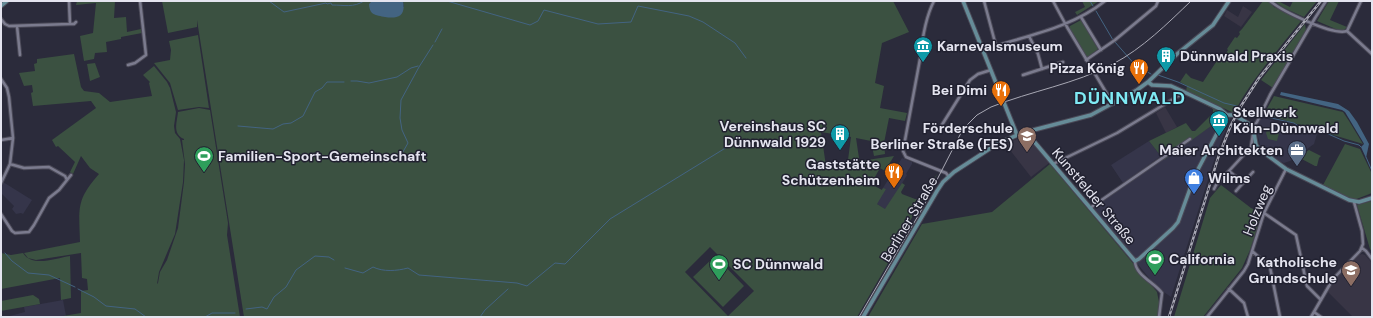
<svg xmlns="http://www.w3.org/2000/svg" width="1373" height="318" font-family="'DM Sans',sans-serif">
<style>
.built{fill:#35354a}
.education{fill:#383545}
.green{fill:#3b5141;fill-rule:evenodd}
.water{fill:#436482}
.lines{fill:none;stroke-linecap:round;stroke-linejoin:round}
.stream{stroke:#436482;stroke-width:1}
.street-casing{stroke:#4a4957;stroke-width:4.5}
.secondary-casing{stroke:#4a4957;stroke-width:5.5}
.street{stroke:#7b7b8e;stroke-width:2.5}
.secondary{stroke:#668c98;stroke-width:3.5}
.tram{stroke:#a8a8b4;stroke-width:1}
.rail-casing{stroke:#a8a8b4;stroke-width:2.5}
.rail{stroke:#212130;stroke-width:1;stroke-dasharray:3;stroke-linecap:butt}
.labels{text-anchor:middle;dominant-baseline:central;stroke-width:3;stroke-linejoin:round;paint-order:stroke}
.poi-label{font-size:14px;font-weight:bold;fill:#e4e4ef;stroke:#212130;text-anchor:start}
.street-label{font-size:14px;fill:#e4e4ef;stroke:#212130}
.district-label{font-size:18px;font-weight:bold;letter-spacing:1px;fill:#7feaf4;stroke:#212130}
</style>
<rect width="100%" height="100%" fill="#2b2b3b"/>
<path class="built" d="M1222,112L1231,117L1217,151L1171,297L1161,290L1150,279L1092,209L1214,124Z
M1261,117L1317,134L1314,144L1290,161L1284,163L1281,162L1263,150L1260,145L1256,128Z
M1149,141L1161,156L1123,183L1111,165Z
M902,158L912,162V164L906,174L907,175L886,210L874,202Z
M3,182L32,200L23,214L21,213L16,214L12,209L14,206L1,193V185Z
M63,300L66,316L59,317H6L25,312L24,307Z"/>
<path class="education" d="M1243,6L1252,12L1241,27L1224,16L1227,10L1238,17Z
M1165,107L1177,127L1166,133L1156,113Z
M1024,136H1027L1049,163L1031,177L1006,145H1008L1007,143Z
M1362,254L1365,255L1372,263V317H1353L1328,292L1335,279L1359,255Z"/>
<path class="green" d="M77,1H115L114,18L126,17L127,32L141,29L142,33L121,37V39L106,42L107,52L95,53L94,59L84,61L80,36L93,33L96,3L76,5Z
M162,1H372L370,2L404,7L403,1H893L909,32L882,43L875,83L884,86L880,108L907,113L905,121L889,118L884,143L885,154L874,156L871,141L856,138L859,158L848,160L851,137L821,132L826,166L894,156L885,171L880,168L871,184L882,190L883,188L886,189L877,204L885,209L902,183L905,185L901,192L902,194L915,199H918V205L919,202L918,198L920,197L938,173L893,250L891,258L857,317H244L197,20V27L168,33ZM710,247L754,291L728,316L685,272Z
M1082,1H1099L1077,15L1075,12L1085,7Z
M1263,1H1268L1274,7L1301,21C1277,51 1252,79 1234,113L1186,91L1187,86L1180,82L1186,73L1191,78L1203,82L1220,56H1224L1228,50L1227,49L1235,37L1237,38L1240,34L1239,32L1242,29Z
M1274,1H1278L1290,7L1293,1H1317L1304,17L1284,8Z
M1329,1H1339L1330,20L1347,27L1344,30H1338L1317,21Z
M1081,20L1098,49L1088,57L1086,56L1069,28L1070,26Z
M1305,24L1306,30L1273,88L1261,80Z
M198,35L209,108L199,107L178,110L170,83L154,63L170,60L171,50L169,41Z
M74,54L81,87L84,91L99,93L110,102L152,96L149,83L150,82L143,75L154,66L167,82L170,88L176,112L174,126L175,133L180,139L184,160L183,182L175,234L159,272L157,284L158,283L160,272L167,260L178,228L184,182L185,164L182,140H184V139C172,134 177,122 178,112L199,108L210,110L228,223L227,235L240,317H57L81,313V291L88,290L87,279L82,278L81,253L36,260L28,258L24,253L80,242C79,208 76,200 99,174L90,168L81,156L73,174L70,172L75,162L58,146L56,147L52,140L96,108L91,101L33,106L31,93L33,92L32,85L24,86L19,73L35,71L34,64L37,63V59Z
M95,63L100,77L90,81L87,64Z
M1187,95L1222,112L1223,116L1218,126L1214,124L1164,160L1149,141L1186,123L1192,131H1195L1213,113V109Z
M1274,96L1343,112L1349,121L1363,144L1264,114Z
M1267,130L1279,133L1277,141L1268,139L1266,133Z
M1345,144L1360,149L1372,174V193L1354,200L1323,185Z
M1309,150L1321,156L1319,158L1317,166H1315L1298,157Z
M1050,164L1157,292L1159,302L1158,317H868L922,224L992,212Z
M1221,185L1251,208L1262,213L1250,250L1242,268L1203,317H1174L1210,198Z
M1372,201V252L1370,249L1357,205Z
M1,253L11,255L23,253C32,268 56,258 70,256L71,298L61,300L60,278L1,289Z
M715,256L744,286L723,307L693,277Z
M33,295L39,299L40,304L1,311V301Z"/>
<path class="water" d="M372,1H403C406,16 398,19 385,17C381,16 376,16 372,13C370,11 369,7 369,4Z
M1281,92L1338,104L1349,111L1357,122L1369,144L1366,158L1361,147L1364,144L1363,142L1345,112L1342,110L1280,95Z"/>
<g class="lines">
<path class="stream" d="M269,1L284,12L326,3L327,4L331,3L332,5C345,5 353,8 364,1
M447,1L530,25L538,21L544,10L598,24L631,22L638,6L689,16L703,22L735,43L746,58
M1090,1L1093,6
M1096,11L1113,40
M435,42L442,29
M1115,42L1136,66L1151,74
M1158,75L1178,82L1224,103L1237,106L1252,114L1258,115
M351,81H357L369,83L397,77L411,68L418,66
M1262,116L1294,123L1300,127L1326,133L1344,141L1359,145L1361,147
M238,126L273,129L283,124L291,123L303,116L315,92L322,88L327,82H344
M1366,157L1372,171
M370,161L383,156L400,157L408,143L402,130L400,118L401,100L419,67L433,45
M5,253L12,261L28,273L49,275L75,287
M345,268L363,273L373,267C383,272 397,271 408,268L419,275L517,283L527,286L555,263L565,264L610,219L732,144
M78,289L94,297L106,306L135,309L146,317
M246,309L262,307L267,309L274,297L286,287L296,270L315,256L329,257L334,260
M205,317L212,313H235
M480,317L485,310L508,289"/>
<defs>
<path id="street" d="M69,1L70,24
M934,1C925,18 922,40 920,59L903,151L906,157L946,173L949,177
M984,1L996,46
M1053,1L1067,27L1113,104
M1270,1C1282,11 1333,36 1347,31
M1081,17L1101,50
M1,19L5,24L9,26L70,24H74L76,22
M17,26L20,55
M1347,31L1372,54
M1347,31L1361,1
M1029,36L1038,54L1042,69
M983,50C1024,36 1070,29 1105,1
M1086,60L1115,40L1156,6L1158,1
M128,65L135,63L146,55L140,1
M1023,75L1063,62
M1,79L7,88L9,97L13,138L10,164L1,183
M1253,127L1257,122L1270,95L1315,18L1326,1
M933,132L940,128L970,80L978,74L991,70
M1,140L13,138
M1251,147L1253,134
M10,164L24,168L49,167L65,176L67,180
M1053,164L1117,133L1180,95L1182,91
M1229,171L1243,183L1253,172
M1214,189L1216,185L1251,147L1256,145
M1236,191L1243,183
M1090,208L1190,139
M1264,213L1296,235L1307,286L1321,300
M1,214L12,231L15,233L29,232L34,225L49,198L59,190L71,175
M1362,248L1366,251L1372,259
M1252,251L1270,267L1280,317
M1135,261C1135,275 1155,283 1162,293L1159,317
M1229,289L1244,303L1248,317
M1314,312L1321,317
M1207,317L1244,271L1248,264L1264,213L1286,169
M1311,317L1333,279L1360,251L1363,244L1362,231L1354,202"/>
<path id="secondary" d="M963,1L1017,135
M1,6L7,1
M1148,82L1152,85L1171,86L1182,91L1220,109L1227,115H1234L1251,125L1253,127L1256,145L1259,149L1286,169L1349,200L1359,202L1372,198
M1028,132L1032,139L1135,261L1139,259L1173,228L1178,222L1195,175L1224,120L1227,115
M863,317L937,191L943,182L954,172L997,144L1022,133L1091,115L1137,90L1148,82L1177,54L1213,25L1229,1"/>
</defs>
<use href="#street" class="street-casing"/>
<use href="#secondary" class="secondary-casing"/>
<use href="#street" class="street"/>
<use href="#secondary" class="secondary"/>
<path class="tram" d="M859,317L922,209L963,129L977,115L991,107C1031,91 1075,84 1113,64C1143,48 1167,24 1191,1"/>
<defs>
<path id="rail" d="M1169,317L1218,158L1231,125L1241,106L1259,78L1321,1"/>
</defs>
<use href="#rail" class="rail-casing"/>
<use href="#rail" class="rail"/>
</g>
<defs>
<symbol id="museum-pin" viewBox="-11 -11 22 30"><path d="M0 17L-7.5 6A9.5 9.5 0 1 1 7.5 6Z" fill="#0f9aa8" stroke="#212130"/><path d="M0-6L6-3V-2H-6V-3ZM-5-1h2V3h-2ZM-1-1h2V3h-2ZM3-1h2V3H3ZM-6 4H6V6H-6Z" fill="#fff"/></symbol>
<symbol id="building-pin" viewBox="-11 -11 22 30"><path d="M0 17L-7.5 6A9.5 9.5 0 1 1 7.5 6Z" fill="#0f9aa8" stroke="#212130"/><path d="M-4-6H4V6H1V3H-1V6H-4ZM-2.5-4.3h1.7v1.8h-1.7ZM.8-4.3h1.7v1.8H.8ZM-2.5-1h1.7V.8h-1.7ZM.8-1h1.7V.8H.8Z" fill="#fff"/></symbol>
<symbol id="restaurant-pin" viewBox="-11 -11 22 30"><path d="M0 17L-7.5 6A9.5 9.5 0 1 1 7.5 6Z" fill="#e8710a" stroke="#212130"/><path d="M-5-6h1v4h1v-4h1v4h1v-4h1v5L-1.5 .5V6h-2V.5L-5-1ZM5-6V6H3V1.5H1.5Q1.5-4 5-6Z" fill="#fff"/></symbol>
<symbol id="school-pin" viewBox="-11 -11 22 30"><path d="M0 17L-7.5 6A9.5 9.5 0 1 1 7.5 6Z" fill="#8d6e63" stroke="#212130"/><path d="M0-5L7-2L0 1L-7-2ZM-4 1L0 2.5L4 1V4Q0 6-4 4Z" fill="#fff"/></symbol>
<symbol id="office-pin" viewBox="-11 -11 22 30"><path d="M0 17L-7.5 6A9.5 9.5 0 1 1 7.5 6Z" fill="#5c6f8a" stroke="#212130"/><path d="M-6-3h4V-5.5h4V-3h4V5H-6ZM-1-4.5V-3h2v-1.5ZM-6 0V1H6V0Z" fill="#fff"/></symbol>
<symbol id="stadium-pin" viewBox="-11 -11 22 30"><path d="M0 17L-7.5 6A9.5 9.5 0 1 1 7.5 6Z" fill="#2e9e5b" stroke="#212130"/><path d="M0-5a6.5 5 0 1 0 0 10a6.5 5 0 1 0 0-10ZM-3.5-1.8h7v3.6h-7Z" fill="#fff"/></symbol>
<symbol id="shop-pin" viewBox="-11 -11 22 30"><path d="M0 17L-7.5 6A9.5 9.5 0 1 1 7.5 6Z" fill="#3f7fe0" stroke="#212130"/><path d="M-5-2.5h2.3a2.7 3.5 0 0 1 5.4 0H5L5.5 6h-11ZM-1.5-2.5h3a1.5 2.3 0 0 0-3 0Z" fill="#fff"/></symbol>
</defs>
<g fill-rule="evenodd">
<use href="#museum-pin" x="912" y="35" width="22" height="30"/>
<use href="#building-pin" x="1155" y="45" width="22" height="30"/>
<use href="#restaurant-pin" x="1128" y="57" width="22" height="30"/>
<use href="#restaurant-pin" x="990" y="79" width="22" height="30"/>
<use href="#museum-pin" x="1208" y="109" width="22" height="30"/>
<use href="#building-pin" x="829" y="123" width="22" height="30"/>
<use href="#school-pin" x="1016" y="125" width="22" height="30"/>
<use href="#office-pin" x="1286" y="139" width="22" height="30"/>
<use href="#stadium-pin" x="193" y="145" width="22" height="30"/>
<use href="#restaurant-pin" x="883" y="161" width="22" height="30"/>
<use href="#shop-pin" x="1183" y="167" width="22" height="30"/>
<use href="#stadium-pin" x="1144" y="248" width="22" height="30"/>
<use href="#stadium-pin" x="708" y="253" width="22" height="30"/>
<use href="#school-pin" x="1340" y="259" width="22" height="30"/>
</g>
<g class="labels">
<g class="poi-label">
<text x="937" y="46">Karnevalsmuseum</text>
<text x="1180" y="56">Dünnwald Praxis</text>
<text x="1125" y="68" text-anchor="end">Pizza König</text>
<text x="987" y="90" text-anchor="end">Bei Dimi</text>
<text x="1233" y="112">Stellwerk<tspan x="1233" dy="16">Köln-Dünnwald</tspan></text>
<text x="826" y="126" text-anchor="end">Vereinshaus SC<tspan x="826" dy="16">Dünnwald 1929</tspan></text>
<text x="1013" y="128" text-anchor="end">Förderschule<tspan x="1013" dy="16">Berliner Straße (FES)</tspan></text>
<text x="1283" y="150" text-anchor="end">Maier Architekten</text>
<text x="218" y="156">Familien-Sport-Gemeinschaft</text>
<text x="880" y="164" text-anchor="end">Gaststätte<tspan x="880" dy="16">Schützenheim</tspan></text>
<text x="1208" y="178">Wilms</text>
<text x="1169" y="259">California</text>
<text x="1337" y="262" text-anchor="end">Katholische<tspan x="1337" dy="16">Grundschule</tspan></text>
<text x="733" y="264">SC Dünnwald</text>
</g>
<g class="street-label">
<text transform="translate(1094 196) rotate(50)">Kunstfelder Straße</text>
<text transform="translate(1257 210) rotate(-68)">Holzweg</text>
<text transform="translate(909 219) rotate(-59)">Berliner Straße</text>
</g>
<g class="district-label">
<text x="1130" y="98">DÜNNWALD</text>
</g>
</g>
<rect width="1373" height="318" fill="none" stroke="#e4e4ef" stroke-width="4"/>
</svg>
